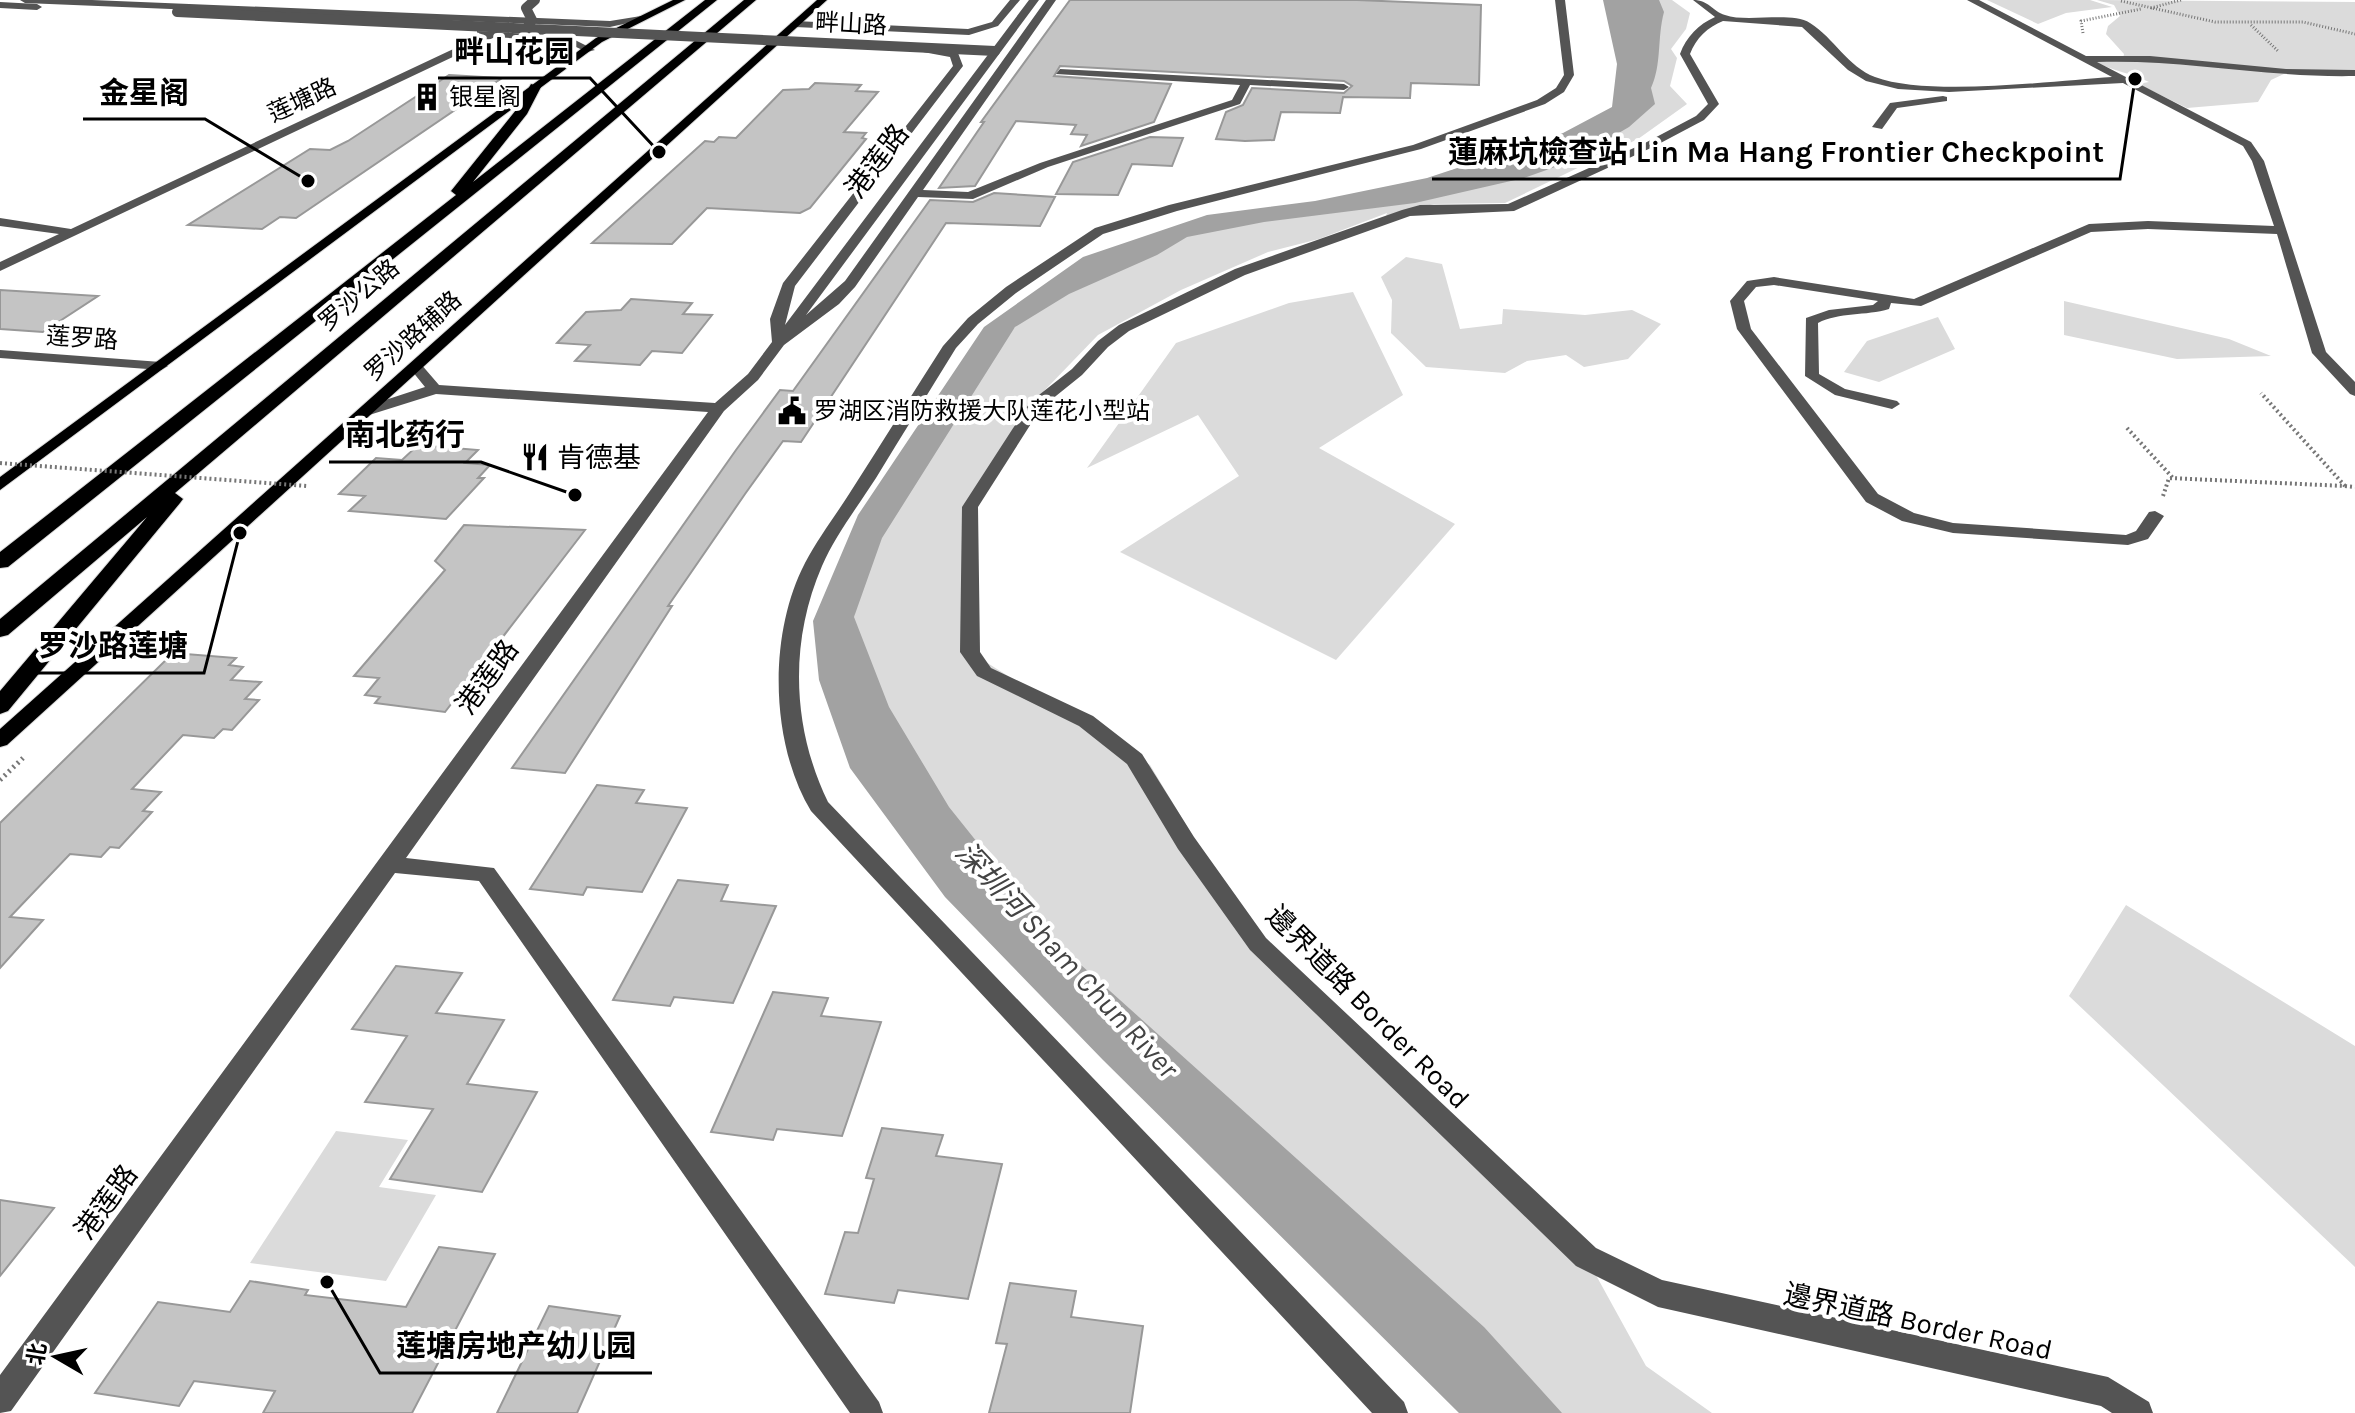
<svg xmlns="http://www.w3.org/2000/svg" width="2355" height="1413" font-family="Karla,'Noto Sans SC',sans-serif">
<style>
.green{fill:#dbdbdb}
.water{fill:#a2a2a2}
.building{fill:#c4c4c4;stroke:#989898;stroke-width:2}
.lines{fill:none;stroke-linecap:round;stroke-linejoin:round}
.major-casing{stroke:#dbdbdb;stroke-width:2}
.highway-casing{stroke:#dbdbdb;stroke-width:2}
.path-far2{stroke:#767676;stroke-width:3;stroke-dasharray:1 2;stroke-linecap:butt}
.path-far1{stroke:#767676;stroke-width:4;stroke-dasharray:2 3;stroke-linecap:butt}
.path{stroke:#767676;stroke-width:5;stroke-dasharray:2 4;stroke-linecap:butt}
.minor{fill:#545454;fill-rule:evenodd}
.major{fill:#000;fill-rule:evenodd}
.highway{fill:#000;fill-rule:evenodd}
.path-bridge{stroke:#767676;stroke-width:4;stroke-dasharray:2 3;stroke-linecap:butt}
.minor-bridge{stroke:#545454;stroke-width:10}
.labels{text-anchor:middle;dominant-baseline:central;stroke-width:8;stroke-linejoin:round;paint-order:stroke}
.far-street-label{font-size:24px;fill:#000;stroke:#fff}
.far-poi-label{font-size:24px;fill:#000;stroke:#fff;text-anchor:start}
.street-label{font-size:28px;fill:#000;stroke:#fff}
.poi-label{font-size:28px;fill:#000;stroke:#fff;text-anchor:start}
.water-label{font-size:30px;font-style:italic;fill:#434343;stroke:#fff}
.leader{fill:none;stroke:#000;stroke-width:3}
.callout-dot{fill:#000;stroke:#fff;stroke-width:3}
.callout-label{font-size:30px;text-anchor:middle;font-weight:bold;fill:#000;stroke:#fff;stroke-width:8;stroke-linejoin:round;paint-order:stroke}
</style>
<rect width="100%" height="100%" fill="#fff"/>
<path class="green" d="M1615,0H1672L1690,13L1686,29L1671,49L1677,58L1670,86L1687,104L1638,139L1505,203L1434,204L1386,216L1387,213L1319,239L1268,252L1181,290L1098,335L1018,418L970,519V652L1150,765L1258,944L1586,1257L1646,1366L1712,1413H1523L947,871L843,687L870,515L1028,310L1157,240L1556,153L1637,88Z
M1987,0H2090L2112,7L2066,13L2038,24Z
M2097,0L2355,2V71L2286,73L2271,80L2258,102L2187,108L2138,84L2149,82C2131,73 2113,71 2093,61L2123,59L2124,54L2106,34L2108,26L2120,16L2114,5Z
M1406,257L1442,264L1460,329L1502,324L1503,309L1585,315L1632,310L1661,324L1628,359L1584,367L1566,355L1527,361L1505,373L1426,367L1391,333L1392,300L1381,277Z
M1353,292L1403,395L1319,448L1455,524L1336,660L1120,552L1239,476L1198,415L1087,468L1176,343L1289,303Z
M2064,301L2229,339L2271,356L2177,359L2064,335Z
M1938,317L1955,349L1879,382L1844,372L1867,341Z
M2126,905L2355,1046V1267L2069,996Z
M336,1131L408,1140L379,1187L436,1195L386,1281L250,1263Z"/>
<path class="water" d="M1603,0H1659L1664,12C1657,38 1662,64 1651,88L1655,104L1629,127L1569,162L1524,178L1415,203L1264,222L1187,237L1157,255L1069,294L1015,327L882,538L854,617L889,707L949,807L1061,947L1484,1327L1562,1413H1459L1103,1060L945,897L850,768L819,680L813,621L858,515L984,327L1083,257L1207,215L1315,201L1427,178L1563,133L1612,107L1617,64Z"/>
<path class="building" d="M1070,0H1357L1481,5L1479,85L1411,83L1410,98L1343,97L1340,113L1281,112L1274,140L1245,141L1216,139L1226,112L1243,105L1252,88L1344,93L1352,86L1344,81L1060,66L1054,76L1171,84L1154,122L1081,146L1087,135L1071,134L1076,125L1016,121L975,186L939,188L984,122H981Z
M449,75L502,78L296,218L280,217L262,229L188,225L310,149L330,150L348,141Z
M815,83L861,85L856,91L878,92L844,132L866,133L862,138L866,139L810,208L800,213L707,208L672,244L592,243L705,141L714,142L719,137L736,138L783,90L809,89Z
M1150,137L1183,138L1172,166L1132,164L1118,195L1056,194L1073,162Z
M994,193L1055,197L1040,226L946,223L801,442L783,441L745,494L668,606H672L565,773L512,768L736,450L780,390L793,391L930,200L973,202Z
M0,290L98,296L43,332L0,329Z
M631,299L692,303L683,314L712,315L682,353L652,351L640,365L575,361L590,345L557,343L586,312L621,310Z
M418,445L478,450L465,463L490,465L478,478H484L446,519L349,511L365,496L339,494L376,458L402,460Z
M464,525L585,530L445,712L375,703L380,697L365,695L379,678L354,676L445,570L435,561Z
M173,653L236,658L229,665L243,667L231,680L261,682L245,699L259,700L232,730L223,729L214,738L183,735L132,789L161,792L143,811L152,812L119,848L110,847L101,857L70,854L10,917L43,920L0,968V823Z
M597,785L644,790L636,803L687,808L642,892L587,887L583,895L530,889Z
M678,880L728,885L721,901L776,906L733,1003L674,997L670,1006L613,1000Z
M396,966L462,973L436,1013L504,1020L467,1084L537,1092L482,1192L390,1179L433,1109L365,1102L407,1036L352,1029Z
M773,992L828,998L821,1016L881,1022L842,1136L777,1129L773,1140L711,1132Z
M882,1128L943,1135L936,1156L1002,1164L968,1299L898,1290L894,1303L825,1294L845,1232L858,1233L874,1179L866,1178Z
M0,1200L54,1208L0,1276Z
M439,1247L495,1254L412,1413H263L275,1391L194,1381L179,1406L95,1393L158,1302L230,1312L250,1281L308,1290L305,1295L406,1307Z
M1010,1283L1076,1291L1071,1317L1143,1326L1130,1413H989L1007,1344L996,1343Z
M549,1306L620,1316L577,1413H497Z"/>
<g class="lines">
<defs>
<path id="major" d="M673,0H685L602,42L0,490V477L596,38Z
M817,0H827L7,745L0,747V729Z"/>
<path id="highway" d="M705,0H717L8,567L0,568V552L456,195L451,191L516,110L531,84L541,87L527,114L473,182Z
M744,0H756L175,493L183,499L180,503L8,711L0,714V691L147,517L8,635L0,637V619Z"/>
</defs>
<use href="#major" class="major-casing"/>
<use href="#highway" class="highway-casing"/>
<path class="path-far2" d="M2121,1L2215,22H2303L2355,34
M2151,8L2181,0
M2251,25L2278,51
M2083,33L2081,21L2141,9"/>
<path class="path-far1" d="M2127,428L2173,478
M2345,486L2355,487
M2163,496L2169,478L2345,486L2261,393"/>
<path class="path" d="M0,780L23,758"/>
<path class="minor" d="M20,0H92L610,21L641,16L646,19L610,27L25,3Z
M1010,0H1020L998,26L969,35L795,27L790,24L795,21L968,29L992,22Z
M1029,0H1039L806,315L845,281L1046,0H1056L923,190L968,192L1040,163L1232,100L1240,85L1056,74L1060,69L1344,84L1349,87L1344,90L1250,85L1240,104L1048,167L973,199L918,197L855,287L839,304L784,345L758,380L724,411L406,858L494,868L879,1402L883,1413H850L479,881L395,873L11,1411L0,1413V1375L708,412L436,394L366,416L361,414V408L425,387L408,366L415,362L420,363L439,385L715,403L748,374L772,342L770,319L783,283L953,66L950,57L923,52V48L958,53L963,66L795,286L785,325Z
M1555,0H1565L1574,75L1564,92L1545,104L1421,149L1177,211L1103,234L1016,293L978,324L956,348C929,392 902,435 876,478C858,506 835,536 822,566C789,642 792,728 828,802L1404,1402L1408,1413H1372L811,811C770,743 768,634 805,563C818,538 836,515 851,491C882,443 912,394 943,346L968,318L1006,287L1095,228L1169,205L1413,145L1537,100L1556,88L1564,75Z
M1693,0C1709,0 1712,11 1725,15C1747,23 1791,11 1810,23C1834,38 1848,67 1875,77C1928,97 2052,81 2112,77L1967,0H1979L2086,56H2150L2286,69L2355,70V76C2269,78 2183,59 2097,62L2251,142L2264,161L2326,352L2355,382V396L2350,394L2312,353L2277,234L2148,229L2091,232L1921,306L1891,303L1889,309C1866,316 1839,312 1818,323L1819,374L1845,389L1897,401L1900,404L1892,409L1835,395L1805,376L1806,318L1829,310L1873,305L1878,301L1774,285L1756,287L1744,301L1751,329L1878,494L1914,513L1953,523L2126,535L2136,531L2149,512L2155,511L2164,516L2148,539L2128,545L1953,533L1902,521L1866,502L1737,329L1730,301L1747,281L1774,277L1914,299L2089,224L2148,221L2274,226L2252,161L2243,146L2123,83L1949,92L1898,89L1866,81L1848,70L1802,27L1723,21C1708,27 1696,38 1690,54L1719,104L1704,120L1653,147L1514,211L1410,216L1245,275L1129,331L1108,347L1082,375L1041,408L978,507L980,652L991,668L1093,716L1142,754L1194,837L1266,938L1596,1248L1662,1280L2108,1377L2149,1402L2153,1413H2112L2101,1406L1658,1307L1576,1266L1250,950L1178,849L1127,764L1079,726L977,676L960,652L962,507L1030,402L1072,369L1098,341L1119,325L1235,269L1402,210L1420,205L1508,204L1645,143L1696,116L1708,104L1680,54C1686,37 1699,24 1715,17Z
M0,2L37,4L42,7L37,10L0,8Z
M477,31L567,36L595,50L587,52L565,42L495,37L0,271V262L59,234L0,226V218L71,229L481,36L477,35Z
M1943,96L1947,97V101L1897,108L1882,129L1872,127L1890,103Z
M0,350L161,362L168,366L161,370L0,358Z"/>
<use href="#major" class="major"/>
<use href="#highway" class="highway"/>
<path class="path-bridge" d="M0,463L307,486"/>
<path class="minor-bridge" d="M177,12L995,51
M526,29L532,20L526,8L535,0"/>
</g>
<defs>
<symbol id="building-bare" viewBox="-9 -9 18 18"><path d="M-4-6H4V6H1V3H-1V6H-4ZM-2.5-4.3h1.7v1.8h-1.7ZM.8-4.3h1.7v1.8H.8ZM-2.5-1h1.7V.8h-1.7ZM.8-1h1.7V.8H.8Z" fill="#000" stroke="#fff" stroke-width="2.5" paint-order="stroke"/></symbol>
<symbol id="civic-bare" viewBox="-9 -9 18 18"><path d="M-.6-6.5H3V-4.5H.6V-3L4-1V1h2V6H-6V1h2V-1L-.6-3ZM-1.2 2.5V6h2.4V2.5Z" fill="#000" stroke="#fff" stroke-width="2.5" paint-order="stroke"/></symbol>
<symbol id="restaurant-bare" viewBox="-9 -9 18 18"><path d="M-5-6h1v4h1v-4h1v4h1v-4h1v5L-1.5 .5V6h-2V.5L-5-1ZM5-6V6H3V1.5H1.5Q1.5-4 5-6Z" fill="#000" stroke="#fff" stroke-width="2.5" paint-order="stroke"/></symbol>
</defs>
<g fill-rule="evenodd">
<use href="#building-bare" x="407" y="77" width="40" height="40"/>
<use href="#civic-bare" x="772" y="391" width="40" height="40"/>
<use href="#restaurant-bare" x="515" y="437" width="40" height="40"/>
</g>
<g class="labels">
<g class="far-street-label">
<text transform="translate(851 24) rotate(3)">畔山路</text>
<text transform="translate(302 100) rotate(-25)">莲塘路</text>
<text transform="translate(359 295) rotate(-40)">罗沙公路</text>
<text transform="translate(413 336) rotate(-42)">罗沙路辅路</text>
<text transform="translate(82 338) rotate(4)">莲罗路</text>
</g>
<g class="far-poi-label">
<text x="449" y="97">银星阁</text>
<text x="814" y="411">罗湖区消防救援大队莲花小型站</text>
</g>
<g class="street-label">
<text transform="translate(877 161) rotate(-53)">港莲路</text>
<text transform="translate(487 677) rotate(-54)">港莲路</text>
<text transform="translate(1368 1007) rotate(45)">邊界道路 Border Road</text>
<text transform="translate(106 1202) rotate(-54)">港莲路</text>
<text transform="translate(1918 1322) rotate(12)">邊界道路 Border Road</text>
</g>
<g class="poi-label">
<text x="557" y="457">肯德基</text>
</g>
<g class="water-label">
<text transform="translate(1067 960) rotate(47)">深圳河 Sham Chun River</text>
</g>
</g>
<path class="leader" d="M659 152L590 78H438M308 181L205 119H83M2135 79L2120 179H1432M575 495L481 462H329M240 533L204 673H22M327 1282L380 1373H652"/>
<g class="callout-dot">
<circle cx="659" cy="152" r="8"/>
<circle cx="308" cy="181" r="8"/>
<circle cx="2135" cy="79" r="8"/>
<circle cx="575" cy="495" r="8"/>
<circle cx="240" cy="533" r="8"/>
<circle cx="327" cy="1282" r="8"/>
</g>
<g class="callout-label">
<text x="514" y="62">畔山花园</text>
<text x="144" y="103">金星阁</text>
<text x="1776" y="162">蓮麻坑檢查站 Lin Ma Hang Frontier Checkpoint</text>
<text x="405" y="445">南北药行</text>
<text x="113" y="656">罗沙路莲塘</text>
<text x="516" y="1356">莲塘房地产幼儿园</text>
</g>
<g transform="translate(56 1357) rotate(279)" stroke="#ffffff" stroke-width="6" paint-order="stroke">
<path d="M0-6L14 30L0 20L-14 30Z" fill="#000000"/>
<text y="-12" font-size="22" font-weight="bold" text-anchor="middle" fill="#000000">北</text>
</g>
</svg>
